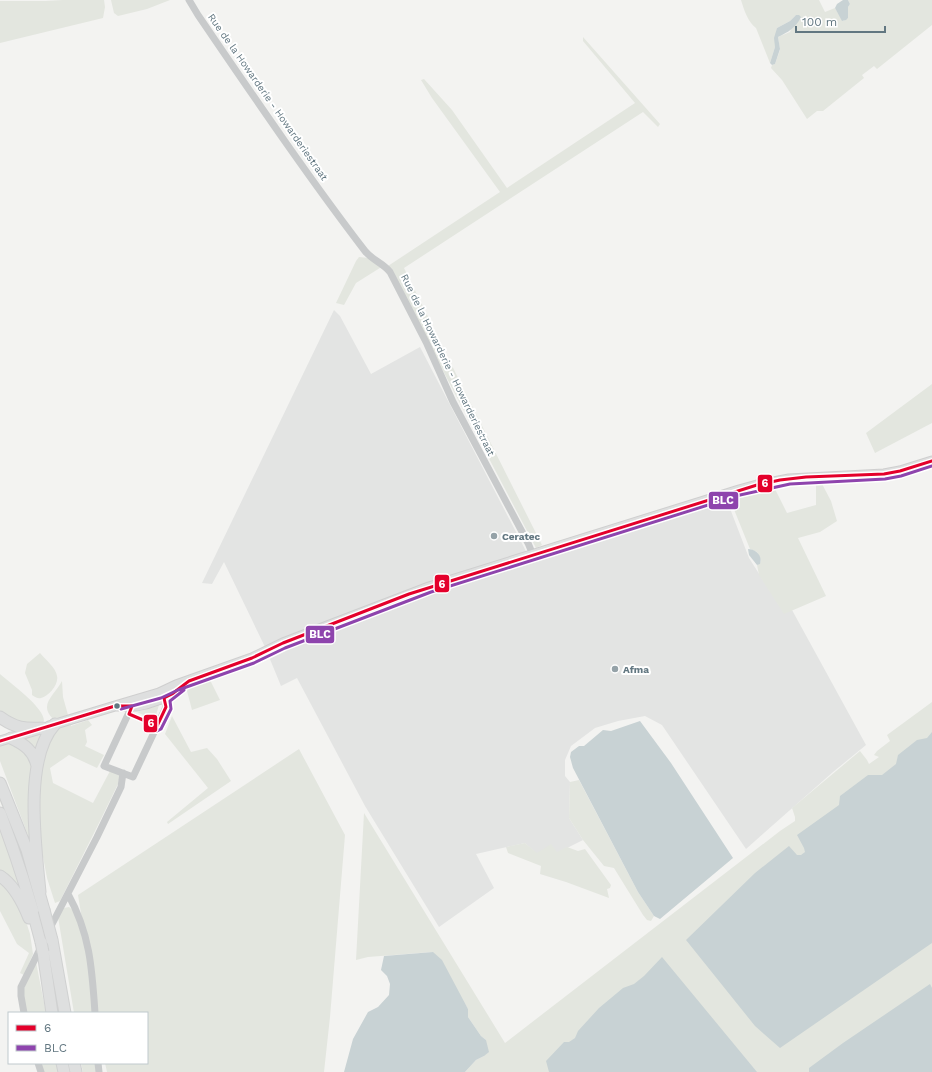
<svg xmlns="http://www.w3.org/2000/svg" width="932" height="1072" font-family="'Work Sans',sans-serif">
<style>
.built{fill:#e3e4e3}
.green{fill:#e3e6df}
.water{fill:#c8d2d4}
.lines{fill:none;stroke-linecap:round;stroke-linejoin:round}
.major-casing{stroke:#cfcfcf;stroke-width:11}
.highway-casing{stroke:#d0d1d1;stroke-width:13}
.minor{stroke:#c8cacb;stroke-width:7}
.major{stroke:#dedfdf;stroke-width:9}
.highway{stroke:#dedfdf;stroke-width:11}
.highway-bridge-casing{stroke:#d0d1d1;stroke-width:13;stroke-linecap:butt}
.highway-bridge{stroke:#dedfdf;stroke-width:11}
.bus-1-casing{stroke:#fff;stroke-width:6}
.bus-2-casing{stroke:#fff;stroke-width:6}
.bus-1{stroke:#e4002b;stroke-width:3}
.bus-2{stroke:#8e44ad;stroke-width:3}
.poi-dot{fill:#95a2a8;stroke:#fff;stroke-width:1.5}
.bus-dot{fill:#627781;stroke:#fff;stroke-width:1.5}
.labels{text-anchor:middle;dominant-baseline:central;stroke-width:4;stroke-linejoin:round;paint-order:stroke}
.street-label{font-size:10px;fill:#627781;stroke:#fff}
.poi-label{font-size:10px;font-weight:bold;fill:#627781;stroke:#fff;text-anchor:start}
.line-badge{stroke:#fff;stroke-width:1.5}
.badge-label{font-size:11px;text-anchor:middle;font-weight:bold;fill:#fff}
</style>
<rect width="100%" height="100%" fill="#f3f3f1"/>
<path class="built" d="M334,310L340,316L371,374L420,347L530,559L726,498L749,558L784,613L792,610L866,745L833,772L746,849L662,725L645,716L618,721L595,728L571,746L565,760V776L570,782L569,818L583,840L557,853L537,854L525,843L476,854L494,888L439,927L365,806L297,678L281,686L265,647L224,562L212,584L202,583Z"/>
<path class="green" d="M63,0H104L105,7L103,18L0,43V1H45Z
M111,0H170L147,9L118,16L114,13Z
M741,0H819L825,12L835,8L843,21L848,18V7L850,4L848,0H932V25L877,69L874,66L862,75L864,78L823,111H817L807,119L782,80L771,68L772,65L775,64L780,50L778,37L790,32L796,15L790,21L777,28L775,47L770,63L756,28C748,22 744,10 741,0Z
M583,37L660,124L658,127L643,112L404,268L465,392L542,545L536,548L388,266L500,192L432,98L421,80L424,79L452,110L507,188L635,103L583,41Z
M359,257L369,258L383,266L356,283L344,305L336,303L356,261Z
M932,384V423L875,453L866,433Z
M821,482L831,501L837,521L820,532L798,538L826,596L784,614L759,575L757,565L760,563L761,561L757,552L750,549L733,507L730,497L773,485L787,513L816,505V483Z
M40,653C46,660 56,668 57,676C59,684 49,696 41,698C38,699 35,697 32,695V690L25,673L27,664Z
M0,674C11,684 44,707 44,721L36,723L35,722C23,724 8,721 0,711Z
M210,680L220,700L192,710L187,691L190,686Z
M62,681L63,697L68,715L53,719C38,704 55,695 62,681Z
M932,702V1072H465L476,1060L484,1056L486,1040L481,1036L468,1017V1009L432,952L368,957L356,960L364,813L505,1043L780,831L795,821V817L792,808L860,751L867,760L869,764L879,757L874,755L877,751L890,741L887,735Z
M159,705L155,718L152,719L137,712Z
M172,716L191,752L207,748L217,759L231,781L168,824L167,822L208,788L165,734Z
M88,720L92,725L85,730L87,742L85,746L104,755L97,768L69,755L50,768L53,783L93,803L110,771L120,775L118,784L100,821L60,901L55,903L47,878L39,836V793L45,747L55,729L71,725V726Z
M45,732L38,754L22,740Z
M15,741L33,758L35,854L0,761V746Z
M299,749L345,835L330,1017L324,1072H107L105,1063H147V1013H74L58,917L64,908L69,907L74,911L85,938L78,895Z
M579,780L638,892L654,916L651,921L647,920L643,915L614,868L604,866L583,840L569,818L570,782Z
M0,791L13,822L43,915L40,917L24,862L0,801Z
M0,825L26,904L0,873Z
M525,843L537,853L551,844L557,852L567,847L578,851L585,849L611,885L610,888L607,889L609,898L566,882L540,874L541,866L508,853L506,847Z
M0,882L9,890L23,912L30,934L33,954L24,975L20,973L29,953L17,944L0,911Z
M36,962L46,1013H26L23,991L29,975Z
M41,1063H56L58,1072H43Z
M81,1063H95L96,1072H83Z"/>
<path class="water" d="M843,0H848L850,4L848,7V18L846,20L842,21L835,8L837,4Z
M796,15H799L801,17C796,28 788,32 778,37L780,49L775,64L772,65L770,63L775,47L774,38L777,28L790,21Z
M748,549C755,549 763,555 760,564L757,565L749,555Z
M640,721L671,763L733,858L660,919L654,916L638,892L573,768L570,757L571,752L579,746H584L603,730L611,731Z
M932,732V943L780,1048L755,1026L686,940L755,873L789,846L797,855H801L805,852L804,848L797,835L839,805L840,796L868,775H882L896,764L898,755L917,740L927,738Z
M433,952L442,960L468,1009V1017L481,1036L486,1040L489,1052L484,1056L476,1060L465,1072H344L353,1039L368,1012L378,1007L389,995L390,984L387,976L381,970L384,956Z
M662,957L757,1072H549L546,1061L564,1042H569L575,1038L578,1031L599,1008L623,988L634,984L644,976Z
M930,984L932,988V1072H809V1068L843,1043Z"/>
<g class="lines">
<defs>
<path id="major" d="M115,706L159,693L176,685L252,658L283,643L429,587L739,490L757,485L789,479L884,474L900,471L932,461
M49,726L115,706H137L146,704L164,698L175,692
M0,741L37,730"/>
<path id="highway" d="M0,717C15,728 25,729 43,728
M11,738C24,744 34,751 37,766
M0,783L27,850L44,910
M0,813C16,855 30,898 41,942
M0,876C14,885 23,903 29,918
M40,892C36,848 23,759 55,724
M52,940L65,1013
M43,952L52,1013
M62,1063L64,1072
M74,1063L76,1072"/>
</defs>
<use href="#major" class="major-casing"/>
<use href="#highway" class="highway-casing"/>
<path class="minor" d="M189,0L198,15C252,94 306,174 365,251C372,260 383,263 390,272L427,344L453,402L528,543L533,555
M132,706L104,766L133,777L166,707L164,698L160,695
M68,894C90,934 92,968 95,1013
M49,930L97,837L121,787L123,773
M24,1013L21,996V987L42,945
M38,1063L41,1072
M98,1063L99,1072"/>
<use href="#major" class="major"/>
<use href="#highway" class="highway"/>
<defs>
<path id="highway-bridge" d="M44,910L52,940
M41,942L43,952"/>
</defs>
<use href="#highway-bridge" class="highway-bridge-casing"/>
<use href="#highway-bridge" class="highway-bridge"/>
<defs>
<path id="bus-1" d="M0,741L115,706H132L129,714L157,726L166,707L164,698L172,694L189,681L252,658L283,643L409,594L757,485L780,480L806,477L884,474L900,471L932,461"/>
<path id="bus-2" d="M121,709L161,698L178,690L254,663L285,648L431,592L740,495L790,484L885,479L901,476L932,466
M150,729L157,731L161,729L171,709L170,701L184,690"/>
</defs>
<use href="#bus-1" class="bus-1-casing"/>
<use href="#bus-2" class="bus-2-casing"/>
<use href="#bus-1" class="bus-1"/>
<use href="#bus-2" class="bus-2"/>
</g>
<g class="poi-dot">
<circle cx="494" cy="536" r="4"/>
<circle cx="615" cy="669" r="4"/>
</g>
<circle class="bus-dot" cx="117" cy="706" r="3.5"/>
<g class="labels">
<g class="street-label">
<text transform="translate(268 97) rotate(55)">Rue de la Howarderie - Howarderiestraat</text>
<text transform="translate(448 365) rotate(64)">Rue de la Howarderie - Howarderiestraat</text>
</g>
<g class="poi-label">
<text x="502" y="536">Ceratec</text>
<text x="623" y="669">Afma</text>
</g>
</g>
<g class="line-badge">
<rect x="757" y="474" width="16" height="19" rx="4" fill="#e4002b"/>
<rect x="708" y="491" width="31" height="19" rx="4" fill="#8e44ad"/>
<rect x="434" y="574" width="16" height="19" rx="4" fill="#e4002b"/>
<rect x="305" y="625" width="30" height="19" rx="4" fill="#8e44ad"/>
<rect x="143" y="714" width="15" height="19" rx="4" fill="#e4002b"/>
</g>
<g class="badge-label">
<text x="765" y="487">6</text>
<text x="723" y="504">BLC</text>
<text x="442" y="588">6</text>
<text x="320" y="638">BLC</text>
<text x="151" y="727">6</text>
</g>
<rect x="8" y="1012" width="140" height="52" fill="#ffffff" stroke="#c0c9cd"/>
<rect x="16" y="1025" width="20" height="6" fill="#e4002b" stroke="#c0c9cd"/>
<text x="44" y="1032" font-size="12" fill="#627781">6</text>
<rect x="16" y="1045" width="20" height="6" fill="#8e44ad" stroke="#c0c9cd"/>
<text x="44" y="1052" font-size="12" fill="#627781">BLC</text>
<path d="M796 26v6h89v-6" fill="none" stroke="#627781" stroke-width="2"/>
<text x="802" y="26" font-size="12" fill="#627781" stroke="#ffffff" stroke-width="3" paint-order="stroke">100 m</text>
</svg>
